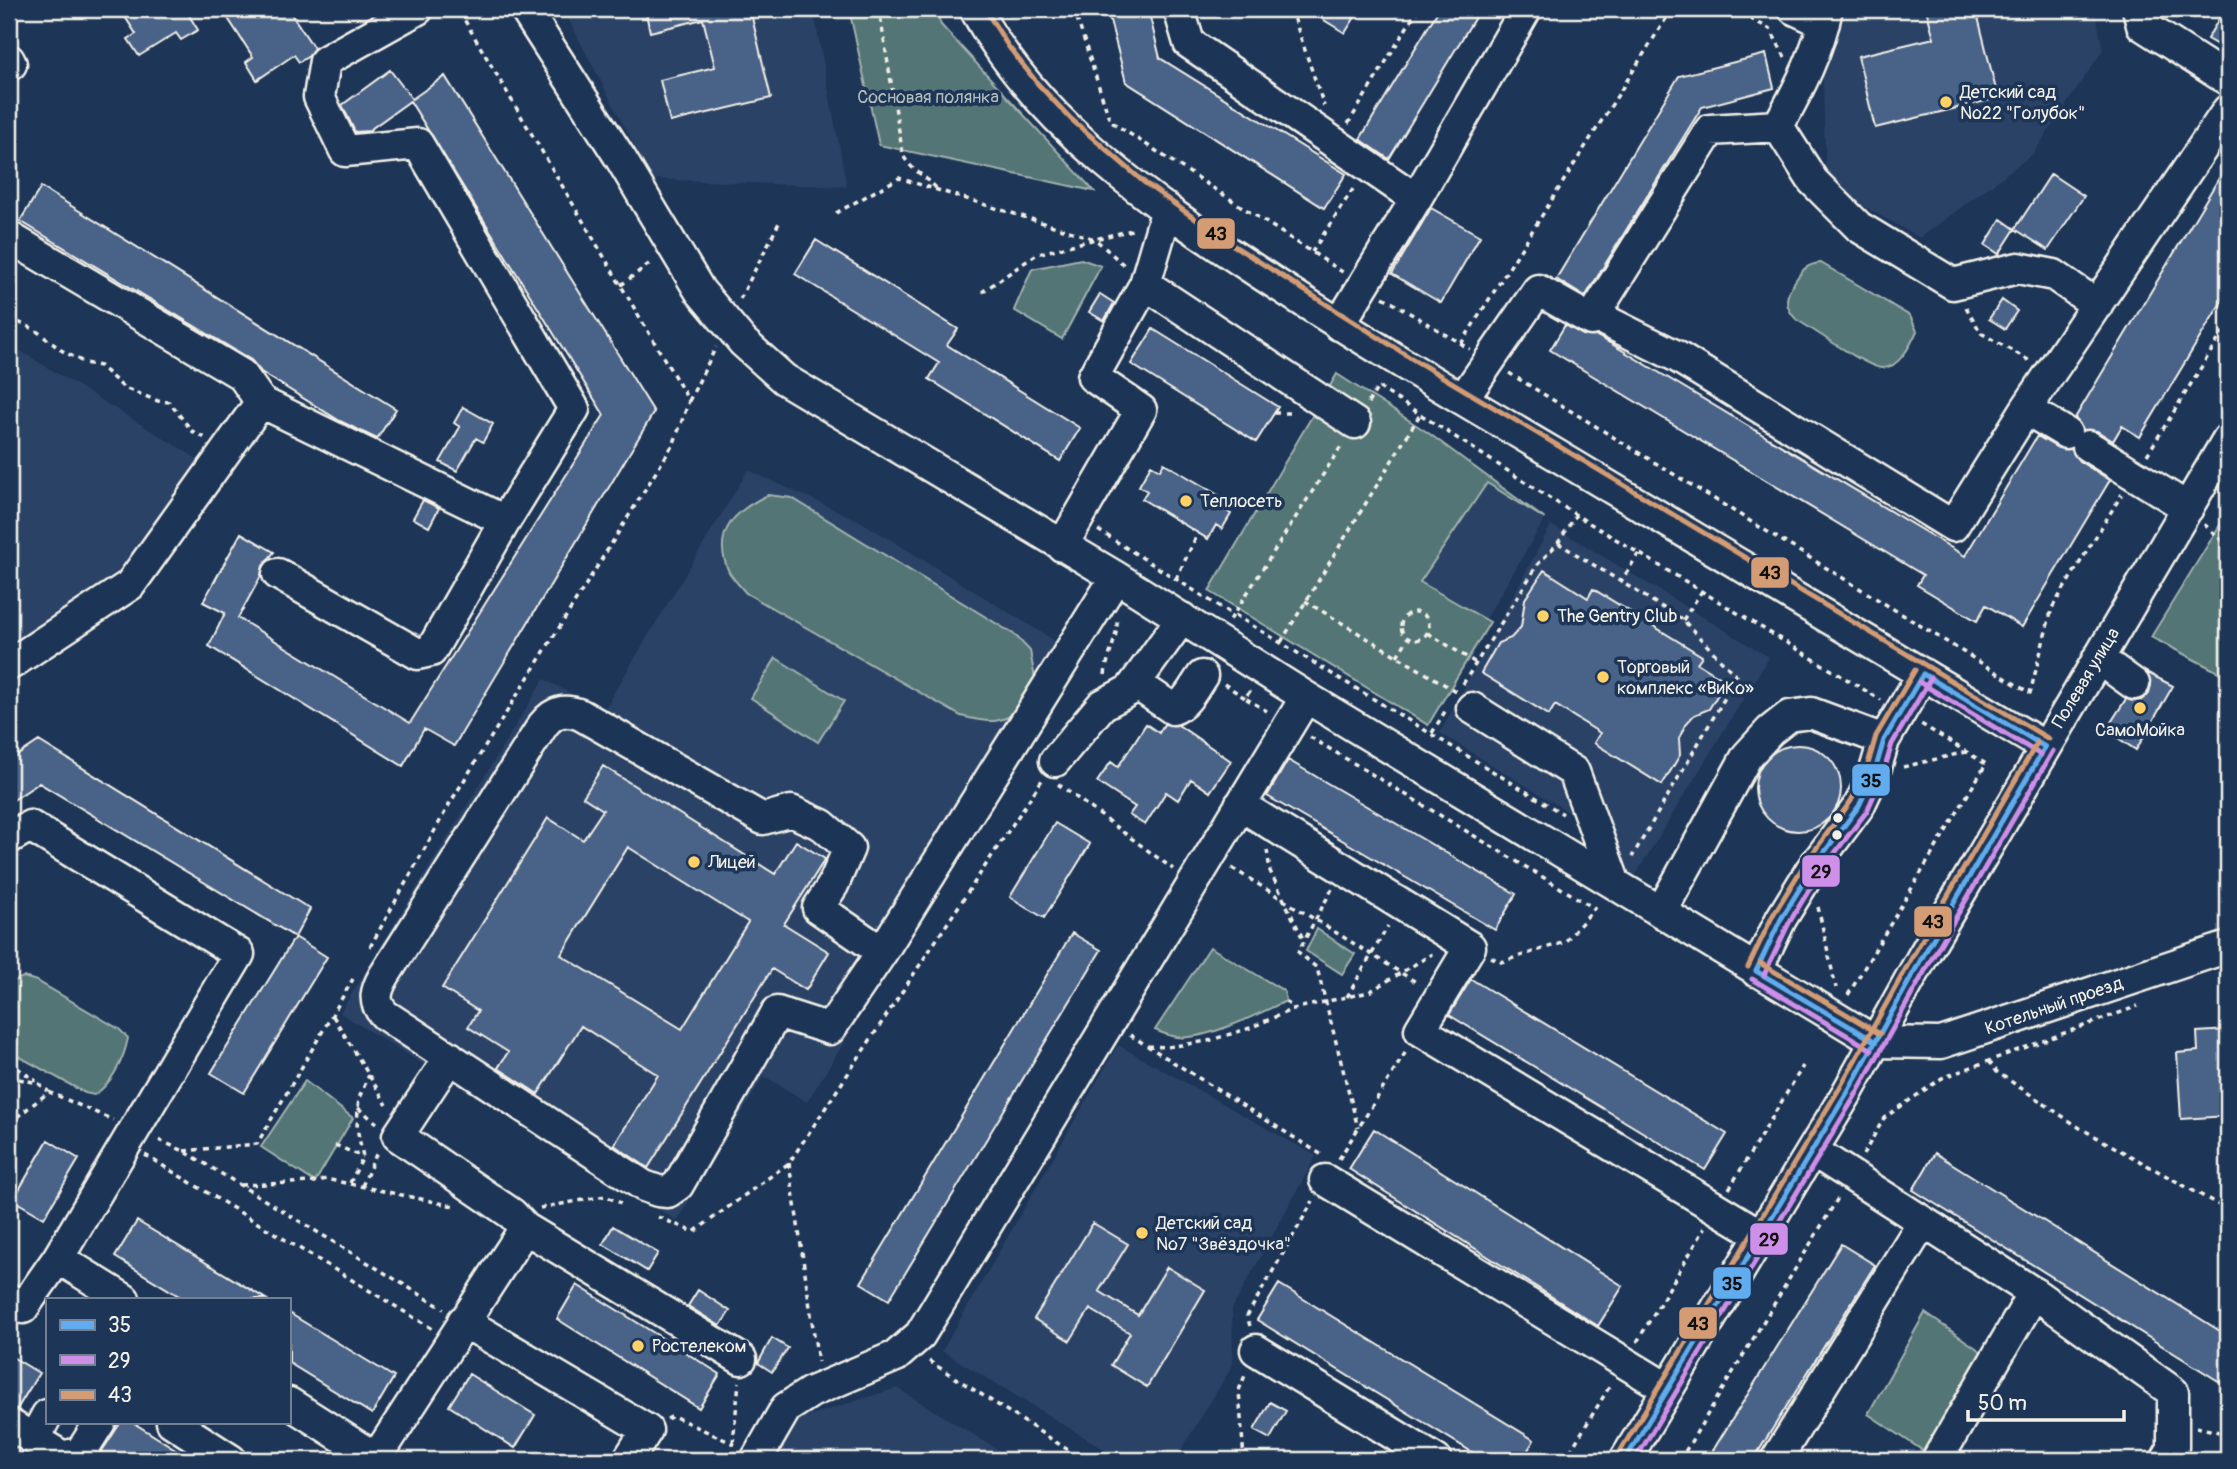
<svg xmlns="http://www.w3.org/2000/svg" width="2237" height="1469" font-family="Pangolin,sans-serif">
<style>
.built{fill:#2a4266}
.green{fill:#527474;stroke:#a3b2ae;stroke-width:2}
.building{fill:#4a6288;stroke:#f4f1e8;stroke-width:2;fill-rule:evenodd}
.lines{fill:none;stroke-linecap:round;stroke-linejoin:round}
.minor-casing{stroke:#f4f1e8;stroke-width:35}
.path{stroke:#f4f1e8;stroke-width:3.5;stroke-dasharray:5 5;stroke-linecap:butt}
.minor{stroke:#1d3557;stroke-width:30}
.bus-1-casing{stroke:#1d3557;stroke-width:10}
.bus-2-casing{stroke:#1d3557;stroke-width:10}
.bus-3-casing{stroke:#1d3557;stroke-width:10}
.bus-1{stroke:#60acee;stroke-width:5}
.bus-2{stroke:#ce8fe9;stroke-width:5}
.bus-3{stroke:#d39c74;stroke-width:5}
.poi-dot{fill:#ffd166;stroke:#1d3557;stroke-width:2.5}
.bus-dot{fill:#f4f1e8;stroke:#1d3557;stroke-width:2.5}
.labels{text-anchor:middle;dominant-baseline:central;stroke-width:7;stroke-linejoin:round;paint-order:stroke}
.poi-label{font-size:18px;fill:#f4f1e8;stroke:#1d3557;text-anchor:start}
.park-label{font-size:18px;fill:#b3bfba;stroke:#1d3557}
.street-label{font-size:18px;fill:#f4f1e8;stroke:#1d3557}
.line-badge{stroke:#1d3557;stroke-width:2.5}
.pale-badge-label{font-size:19px;text-anchor:middle;font-weight:bold;fill:#111}
</style>
<rect width="100%" height="100%" fill="#1d3557"/>
<filter id="ink" filterUnits="userSpaceOnUse"><feTurbulence type="fractalNoise" baseFrequency=".0143" numOctaves="2"/><feDisplacementMap in="SourceGraphic" scale="14" xChannelSelector="R" yChannelSelector="G"/><feConvolveMatrix kernelMatrix="1 2 1 2 8 2 1 2 1" color-interpolation-filters="sRGB"/></filter>
<g filter="url(#ink)">
<path class="built" d="M563,9H813L847,187L652,179Z
M1843,9H2095L2103,50L2033,154L1920,238L1826,185L1822,48Z
M9,344L201,461L116,573L9,645Z
M748,470L860,521L1083,658L807,1102L764,1076L677,1221L340,1013L544,679L603,711Z
M1487,482L1545,519L1485,620L1420,582Z
M1551,525L1769,657L1633,879L1609,837L1440,733Z
M1118,1045L1316,1156L1232,1309L1233,1365L1175,1460H1122L942,1351Z
M897,1388L1015,1460H775L798,1419Z"/>
<path class="green" d="M849,9H935L941,25L1094,191L879,145Z
M1081,259L1101,266L1062,339L1014,310L1032,269Z
M1821,263L1910,316L1917,331C1911,344 1899,369 1882,368C1866,367 1813,329 1797,320C1783,306 1785,296 1795,281C1803,269 1807,264 1821,263Z
M1337,374L1427,432L1545,519L1487,483L1420,582L1490,622L1428,725L1209,591Z
M768,495L792,498L1015,635L1030,651L1035,679L1027,706C1001,724 992,724 961,716L746,593C741,587 733,579 729,572C711,533 735,510 768,495Z
M2228,512V677L2151,637Z
M776,658L844,701L818,742L751,698Z
M1317,929L1355,954L1342,974L1306,951Z
M1210,947L1284,991L1286,1001C1260,1013 1205,1041 1177,1037C1170,1036 1162,1033 1155,1030Z
M23,977L37,981L119,1029L128,1038C124,1059 112,1084 94,1095L85,1093L9,1051V987L12,982Z
M305,1081L353,1118L315,1182L261,1147Z
M1925,1313L1982,1352L1928,1454L1868,1414Z"/>
<path class="building" d="M120,9H185L198,30L181,40L176,33L139,56L128,39L136,34Z
M222,9H288L314,48L309,56L299,62L294,55L257,80L246,62L253,57Z
M645,9H750L771,98L670,122L660,80L715,67L703,19L650,32Z
M1107,9H1148L1160,58L1346,174L1324,208L1126,82Z
M1306,9H1360L1345,33Z
M1439,9H1480L1389,159L1360,139Z
M1926,9H1976L1998,98L1875,128L1858,56L1934,38Z
M2225,9H2228V51L2207,39Z
M1766,54L1774,88L1702,107L1585,297L1556,279L1679,76Z
M390,70L412,99L445,76L654,412L454,746L424,729L403,766L209,646L225,613L203,602L241,533L274,552L263,566L261,576L238,618L410,723L604,415L410,101L368,131L355,132L342,105Z
M2228,163V291L2140,437L2122,426L2113,441L2097,431L2083,430L2075,418Z
M2051,174L2084,196L2048,250L2015,229Z
M41,187L396,409L377,439L340,421L261,372L251,360L20,221Z
M1431,208L1480,236L1441,303L1392,274Z
M2001,219L2015,229L1999,254L1985,245Z
M816,240L958,329L947,345L1080,428L1060,461L929,379L939,363L795,274Z
M1100,294L1114,303L1104,321L1089,312Z
M2002,300L2017,311L2005,329L1989,319Z
M1565,325L1583,335L1597,336L1610,343L1965,556L2037,436L2058,448L2071,449L2079,461L2110,480L2022,627L1986,605L1977,621L1917,585L1923,575L1550,350Z
M1153,329L1278,407L1256,442L1131,364Z
M463,407L493,424L483,442L476,438L457,471L440,462L460,427L454,423Z
M1164,463L1230,502L1225,510L1231,514L1222,529L1216,525L1208,539L1142,499L1147,491L1139,486L1151,465L1160,470Z
M423,500L439,508L429,527L413,518Z
M1544,570L1588,598L1593,589L1702,656L1697,663L1726,681L1709,709L1694,715L1685,725L1679,739L1680,755L1662,785L1594,743L1600,733L1555,705L1549,715L1481,673L1498,643L1511,638L1521,627L1525,599Z
M2146,672L2173,686L2136,750L2106,730L2126,699L2133,701L2141,700L2149,694L2151,685Z
M1146,724L1159,733L1164,724L1178,725L1231,761L1210,792L1191,779L1178,800L1166,792L1145,825L1129,815L1135,807L1097,782L1111,762L1118,767Z
M39,741L310,909L295,937L39,783L9,803V761Z
M1755 788a43 43 0 1 1 86 0a43 43 0 1 1-86 0Z
M1288,760L1516,894L1495,930L1267,796Z
M603,766L775,874L796,841L825,859L784,924L829,952L806,990L772,969L648,1168L614,1145L658,1075L581,1026L538,1094L498,1068L508,1052L468,1027L478,1011L442,988L548,818L583,840L603,810L583,797ZM628,847L748,922L682,1029L561,955Z
M1055,823L1090,844L1044,918L1010,897Z
M1072,933L1101,950L889,1300L861,1283Z
M295,937L327,957L244,1093L211,1073Z
M1471,979L1727,1134L1705,1170L1449,1015Z
M2228,1030V1116L2181,1119L2177,1053L2198,1051L2197,1032Z
M1374,1129L1623,1286L1598,1326L1349,1169Z
M48,1140L79,1159L44,1218L13,1200Z
M1935,1153L2228,1336V1387L1913,1190Z
M137,1221L266,1299H184L115,1257Z
M1093,1223L1128,1244L1099,1291L1138,1315L1167,1267L1205,1290L1147,1387L1111,1365L1130,1333L1090,1309L1070,1341L1034,1319Z
M613,1226L658,1253L647,1271L603,1244Z
M1841,1244L1875,1265L1753,1460H1707Z
M1279,1284L1534,1440L1522,1460H1485L1257,1320Z
M577,1285L720,1374L699,1408L557,1319Z
M698,1290L730,1311L720,1326L688,1306Z
M289,1313L394,1377L372,1414L289,1363Z
M772,1338L788,1348L772,1372L758,1363Z
M9,1355L39,1373L17,1409L9,1407Z
M469,1374L535,1415L515,1448L449,1406Z
M1270,1402L1286,1411L1270,1439L1254,1430Z
M121,1422H132L193,1460H96Z"/>
<g class="lines">
<defs>
<path id="minor" d="M525,9L621,159L700,291L743,342L784,379L1116,577L1306,697L1876,1042L1941,1043L2228,947
M975,9C1038,125 1154,204 1261,274C1357,337 1455,395 1553,453C1717,551 1881,650 2045,747
M1179,9L1189,43L1416,199
M1794,9L1824,23
M2138,9L2142,25L2228,80
M9,60L11,64
M1778,126L1813,181L1859,227L1953,284L2018,268L2054,275L2097,305
M9,237L242,375L261,402L130,585L9,665
M1145,284L1355,423
M1594,315L1676,356L1953,526L2026,409L2228,110
M1339,325L1416,199L1526,9
M1463,399L1538,290L1591,320L1710,130L1778,126C1799,89 1819,50 1827,9
M261,402L505,521
M2026,409L2066,433
M2088,446L2188,508
M1062,546L1141,410L1093,377L1145,284L1167,209
M278,574L418,654L431,651L505,521L574,409L418,144L345,151L319,97L325,61L418,9
M2098,658L2134,684
M1135,683L1173,709C1186,705 1194,687 1202,676
M1472,708L1574,772L1615,884
M1055,761L1102,705L1130,690L1182,618
M1240,805L1470,947L1420,1030L1761,1235
M9,838L30,826L239,954L58,1258
M1661,912L1747,756L1770,731L1789,716L1811,713L1884,740
M882,952L818,908L833,885L849,848L822,825L791,811L763,819L581,715C564,709 554,711 543,725L384,976C376,990 372,1002 385,1015L644,1186L658,1191L668,1192L678,1185L777,1012L830,1029L882,952L1116,577
M1756,971L1781,919L1811,870L1859,806L1874,774L1884,740L1923,674
M450,1057L398,1136L512,1214L525,1228
M1813,1151L2034,1293L2173,1392V1448L2166,1460
M1325,1180L1668,1389
M9,1299L23,1308L58,1258L124,1299
M463,1321L647,1430L628,1460
M1256,1350L1436,1460
M289,1403L377,1459
M172,1422L231,1460
M9,1424L63,1457L61,1460
M34,1439L47,1415
M63,1457L81,1452L100,1422
M375,1460L525,1228L741,1359
M756,1460L786,1408L811,1392L896,1356L920,1335L1306,697
M1625,1460L1847,1093L1923,956L2228,439
M1776,1460L1923,1222
M1937,1460L2034,1293"/>
</defs>
<use href="#minor" class="minor-casing"/>
<path class="path" d="M879,9L903,155C911,171 925,175 936,188
M1074,9L1110,121L1344,273
M1291,9L1324,106
M1732,9L1770,29L1785,57
M9,110L14,132L11,164L9,165
M1348,124L1418,9
M836,213L899,178L1095,239L1136,229
M1312,252L1355,186
M621,285L653,261
M982,292L1037,254L1095,239L1125,266
M1383,297L1470,349
M740,299L780,221
M1966,307L1981,333L2030,361
M9,318L34,329L61,350L85,363L100,366L124,388L158,401L169,402L192,431L205,438
M1461,344L1672,9
M1509,373L2030,693L2052,608L2122,494
M689,401L716,347
M1368,403L1378,387L1576,515L1881,700
M1274,413H1294
M2147,455L2228,324
M2204,524L2228,546
M1098,530L1233,615
M1558,543L1683,620L1737,677L1632,857
M1176,579L1198,533
M1620,583L1639,553
M1305,601L1457,692
M1401 626a14 14 0 1 1 28 0a14 14 0 1 1-28 0Z
M1235,615L1563,814
M1230,620L1342,445
M1683,620L1702,591
M1428,633L1476,663
M1281,642L1421,413
M1397,656L1408,639
M1105,675C1107,656 1118,637 1117,621
M1224,684L1245,698
M1463,684L1538,564L1558,543L1576,515
M1250,691L1245,698L1267,711
M1432,733L1447,708
M1310,737L1594,908
M1903,767L1966,752
M1058,784L1173,869
M1267,850L1270,871L1304,941
M1232,868L1419,984
M1332,889L1298,952L1317,968L1358,1128
M1818,907L1836,988
M370,947L450,803L674,443L689,401L458,9
M1491,957L1501,962L1565,942L1598,904
M1848,995L1986,764L1921,724
M1347,997L1388,926
M1286,1001L1293,1009
M333,1016L387,1105
M1130,1035L1322,1155
M1148,1046L1167,1047L1208,1041L1250,1028L1293,1009L1369,992L1432,954
M1989,1061L1997,1072L2080,1128L2228,1210
M9,1062L36,1081
M9,1077L38,1083L48,1091
M358,1108L377,1123
M9,1123L49,1092L113,1120
M159,1140L184,1151L444,1309
M335,1145L363,1157
M184,1151L257,1144L353,979
M145,1155L433,1329
M1863,1155L1884,1118L1942,1078L2138,1006
M1339,1159L1407,1050
M789,1163L818,1362
M350,1183L363,1157L357,1128L358,1108L359,1098L369,1075
M241,1185L315,1182L326,1179L454,1206
M362,1186L378,1150
M1729,1189L1803,1066
M540,1208L605,1196L621,1203
M658,1217L694,1232L789,1163L1042,780
M1250,1326L1247,1316L1313,1201
M1637,1342L1705,1228
M929,1361L1084,1460
M667,1419L673,1416L736,1445
M2196,1427L2228,1434
M733,1443L739,1382
M1244,1460L1239,1390L1246,1373
M1565,1460L1611,1384
M1680,1460L1838,1198"/>
<use href="#minor" class="minor"/>
<defs>
<path id="bus-1" d="M1923,674L2045,747
M1756,971L1781,919L1811,870L1859,806L1874,774L1884,740L1923,674
M1756,971L1876,1042
M1625,1460L1847,1093L1923,956L2045,747"/>
<path id="bus-2" d="M1919,682L2041,755
M1764,975L1789,923L1818,875L1867,811L1882,777L1892,744L1931,678
M1752,979L1872,1050
M1635,1460L1854,1098L1931,960L2053,751"/>
<path id="bus-3" d="M985,9L1008,46L1038,84L1071,119L1145,183L1225,240L1411,358L2049,739
M1760,963L1880,1034
M1748,967L1773,915L1804,865L1851,801L1866,771L1876,736L1915,670
M1618,1455L1839,1089L1915,952L2037,743"/>
</defs>
<use href="#bus-1" class="bus-1-casing"/>
<use href="#bus-2" class="bus-2-casing"/>
<use href="#bus-3" class="bus-3-casing"/>
<use href="#bus-1" class="bus-1"/>
<use href="#bus-2" class="bus-2"/>
<use href="#bus-3" class="bus-3"/>
</g>
</g>
<g class="poi-dot">
<circle cx="1946" cy="102" r="7"/>
<circle cx="1186" cy="501" r="7"/>
<circle cx="1543" cy="616" r="7"/>
<circle cx="1603" cy="677" r="7"/>
<circle cx="2140" cy="708" r="7"/>
<circle cx="694" cy="862" r="7"/>
<circle cx="1142" cy="1233" r="7"/>
<circle cx="638" cy="1346" r="7"/>
</g>
<g class="bus-dot">
<circle cx="1838" cy="818" r="6"/>
<circle cx="1837" cy="835" r="6"/>
</g>
<g class="labels">
<g class="poi-label">
<text x="1960" y="92">Детский сад<tspan x="1960" dy="21">№22 "Голубок"</tspan></text>
<text x="1200" y="501">Теплосеть</text>
<text x="1557" y="616">The Gentry Club</text>
<text x="1617" y="667">Торговый<tspan x="1617" dy="21">комплекс «ВиКо»</tspan></text>
<text x="2140" y="730" text-anchor="middle">СамоМойка</text>
<text x="708" y="862">Лицей</text>
<text x="1156" y="1223">Детский сад<tspan x="1156" dy="21">№7 "Звёздочка"</tspan></text>
<text x="652" y="1346">Ростелеком</text>
</g>
<g class="park-label">
<text x="928" y="97">Сосновая полянка</text>
</g>
<g class="street-label">
<text transform="translate(2086 678) rotate(-59)">Полевая улица</text>
<text transform="translate(2054 1006) rotate(-19)">Котельный проезд</text>
</g>
</g>
<g class="line-badge">
<rect x="1196" y="217" width="40" height="33" rx="7" fill="#d39c74"/>
<rect x="1750" y="556" width="40" height="33" rx="7" fill="#d39c74"/>
<rect x="1851" y="763" width="40" height="34" rx="7" fill="#60acee"/>
<rect x="1801" y="854" width="40" height="34" rx="7" fill="#ce8fe9"/>
<rect x="1913" y="905" width="40" height="33" rx="7" fill="#d39c74"/>
<rect x="1749" y="1222" width="40" height="34" rx="7" fill="#ce8fe9"/>
<rect x="1712" y="1266" width="40" height="34" rx="7" fill="#60acee"/>
<rect x="1678" y="1306" width="40" height="34" rx="7" fill="#d39c74"/>
</g>
<g class="pale-badge-label">
<text x="1216" y="240">43</text>
<text x="1770" y="579">43</text>
<text x="1871" y="787">35</text>
<text x="1821" y="878">29</text>
<text x="1933" y="928">43</text>
<text x="1769" y="1246">29</text>
<text x="1732" y="1290">35</text>
<text x="1698" y="1330">43</text>
</g>
<rect width="2237" height="1469" fill="none" stroke="#1d3557" stroke-width="35"/>
<rect x="18" y="18" width="2202" height="1434" fill="none" stroke="#f4f1e8" stroke-width="2.5" filter="url(#ink)"/>
<rect x="46" y="1298" width="245" height="126" fill="#1d3557" stroke="#738091" stroke-width="2"/>
<rect x="60" y="1320" width="35" height="10" fill="#60acee" stroke="#738091" stroke-width="2"/>
<text x="108" y="1332" font-size="21" fill="#f4f1e8">35</text>
<rect x="60" y="1355" width="35" height="10" fill="#ce8fe9" stroke="#738091" stroke-width="2"/>
<text x="108" y="1368" font-size="21" fill="#f4f1e8">29</text>
<rect x="60" y="1390" width="35" height="10" fill="#d39c74" stroke="#738091" stroke-width="2"/>
<text x="108" y="1402" font-size="21" fill="#f4f1e8">43</text>
<path d="M1968 1410v10h156v-10" fill="none" stroke="#f4f1e8" stroke-width="3.5"/>
<text x="1978" y="1410" font-size="21" fill="#f4f1e8" stroke="#1d3557" stroke-width="5" paint-order="stroke">50 m</text>
</svg>
